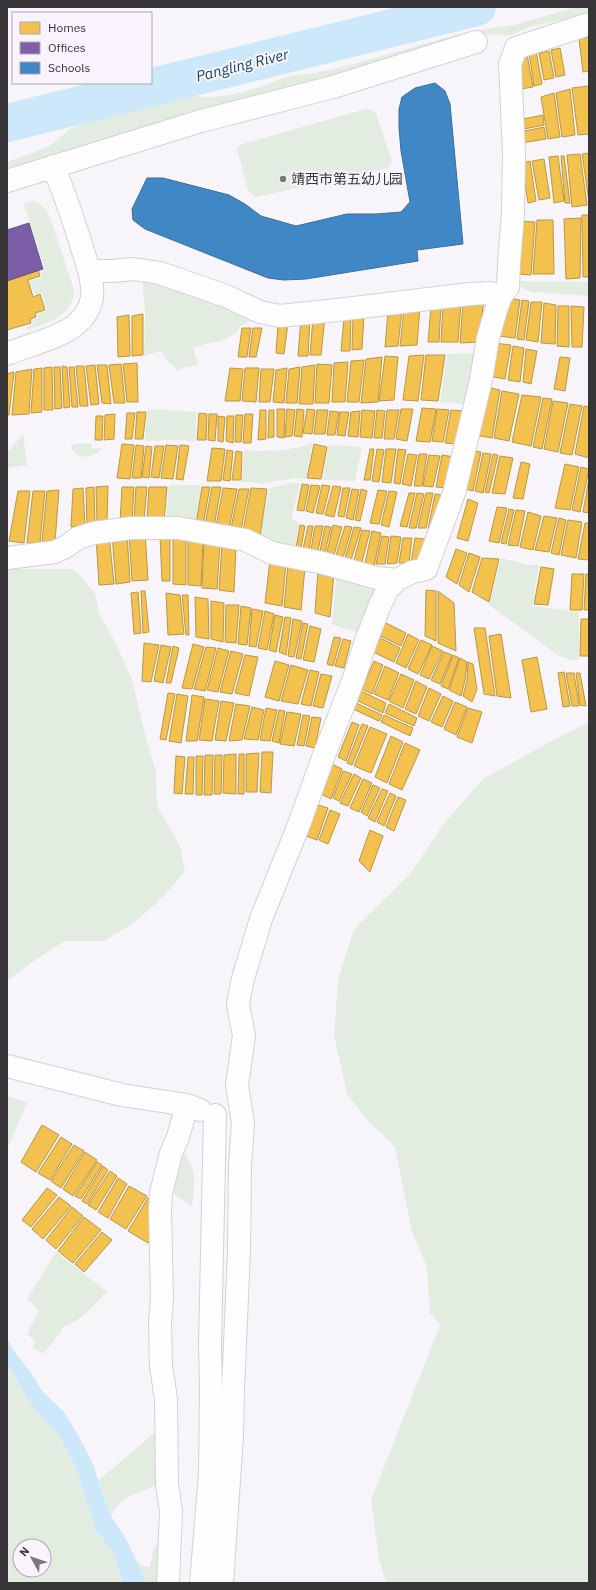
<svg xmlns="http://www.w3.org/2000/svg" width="596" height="1590" font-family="'IBM Plex Sans','Noto Sans SC',sans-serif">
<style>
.green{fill:#e3ece0;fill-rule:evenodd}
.water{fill:#cde8fb}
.homes{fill:#f2c14e;stroke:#ba9747}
.offices{fill:#7b5ea7;stroke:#675286}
.schools{fill:#3f88c5;stroke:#3d6f9b}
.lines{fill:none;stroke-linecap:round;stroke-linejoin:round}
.river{stroke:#cde8fb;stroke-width:38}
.minor-casing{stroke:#d3d1d4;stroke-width:24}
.minor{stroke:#fefefe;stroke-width:22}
.poi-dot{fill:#7b787c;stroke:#f8f3fc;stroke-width:1.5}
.labels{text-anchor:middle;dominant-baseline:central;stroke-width:4;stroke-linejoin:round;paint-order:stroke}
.poi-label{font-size:14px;fill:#373538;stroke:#f8f3fc;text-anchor:start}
.water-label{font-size:15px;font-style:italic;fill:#174660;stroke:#f8f3fc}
</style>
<rect width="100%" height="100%" fill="#f8f5fa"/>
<path class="green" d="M576,7H589V12L562,20L533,26L511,35L474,34L289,88L130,131L7,170V162L48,147L71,128L95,119L190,96L210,97L235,94L260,87L288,76L315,73L346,66L456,35L479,30L514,25Z
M366,109L372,110L376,113L392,162L386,169L256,197L248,191L237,149L239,145Z
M33,201C43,204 46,208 50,217L74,290C73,317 49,322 27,330L26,327L33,324L32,320L38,318L37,314L47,311L42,293L34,294L30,281L42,277L41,272L45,270L24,204Z
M142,275L257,318L246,323L240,327L236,333L224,340L193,347L198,365L182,368L176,372V368L165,359L164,354L160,351L144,356L145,312Z
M518,280L523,281L589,282V296L533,292L519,287Z
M475,353L466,404L440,402L447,354Z
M153,409L197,412L195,442L181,440L145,441L147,410Z
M23,435L27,465L7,468V452Z
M84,443L91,444L92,448H102C96,459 72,461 71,445Z
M312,443L306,479L296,478L263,483L242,482L244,450C264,452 294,451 312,443Z
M328,445L362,447L355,481L323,480Z
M292,483H300L292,516L293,519L299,523L294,552L259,540L269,488Z
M169,485H201L195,526L165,524Z
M501,558L529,565H539L532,606L579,612V659L572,660L559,656L489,605Z
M7,569H74L95,593L99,613L116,644L132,679L147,742L156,772L157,806L180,846L185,871L164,896L134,923L104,941H65L35,960L7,981Z
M337,571L381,584L360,633L339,627L332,624Z
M589,722V1583H386L379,1559L371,1500L440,1325L430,1313L427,1267L412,1232L395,1147L367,1120L347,1094L334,1035L338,980L354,929L410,874L442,826L483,779L553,740Z
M7,1096L27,1102L7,1150Z
M182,1149C185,1154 189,1160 191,1165C196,1177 194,1194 192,1206L169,1191Z
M56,1252L107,1292L86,1313L75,1322L63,1327L60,1333L43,1354L33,1347L36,1342L27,1334L39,1310L27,1299Z
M7,1364L32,1406L58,1434L76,1468L96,1530L114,1553L123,1583H7ZM20,1546H44V1570H20Z
M159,1429V1485C142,1490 117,1498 111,1516L99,1480Z
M161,1539L160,1583H147L137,1561L143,1566L149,1567C152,1563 151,1560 152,1554C154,1548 157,1544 161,1539Z"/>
<path class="water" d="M7,1339L14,1351L31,1373L43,1392L63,1411L77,1433L92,1462L111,1516L126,1539L147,1583H123L114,1553L96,1530L76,1468L58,1434L32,1406L7,1364Z"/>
<path class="homes" d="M589,37V71L583,72L579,39Z
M560,48L565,75L556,77L551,50Z
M536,51L542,84L534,86L529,53Z
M549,51L554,78L544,80L539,53Z
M527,54L533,87L521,89L519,56Z
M589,86V134L578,135L572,88Z
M570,89L575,135L562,137L556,93Z
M554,93L560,137L548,139L541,97Z
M543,115L544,125L519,130L518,120Z
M544,127L546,139L521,143L520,132Z
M589,153V202L582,154Z
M580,154L587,205L572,207L567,155Z
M558,156L564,201L554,203L549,157Z
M561,156H564L570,203H565Z
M544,159L550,198L539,200L532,161Z
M530,161L536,201L528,203L522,163Z
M582,215H589V277H583Z
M581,218L580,278L566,279L564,219Z
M537,220H553L554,274H533Z
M518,221L535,222L531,275L517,274Z
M7,240L10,248L14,247L16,255L32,250L40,276L28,280L33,297L40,294L45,310L35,313L36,317L30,319L31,323L7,330Z
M505,298L520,300L515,338L498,336Z
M484,299L479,342L460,343L463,301Z
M522,300L529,301L524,340L517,339Z
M461,302L458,342H441L443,305Z
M531,302H542L538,342L526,340Z
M544,303L556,305L555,344L541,343Z
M441,305L439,342H428L431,306Z
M558,306H569V347L557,346Z
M571,306L584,307L582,347H572Z
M420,307L417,345L400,346L404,309Z
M402,310L398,346L385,347L388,311Z
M143,314V355L132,356V316Z
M129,315L130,356L118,357L117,317Z
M364,315L362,349L352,350L353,316Z
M351,316L350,351H341L344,317Z
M325,317L321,355H310L313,318Z
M310,318L308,356H298L301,319Z
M278,323H288L284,354L276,353Z
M242,328H251L247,357H238Z
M253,328H262L256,357H249Z
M494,343L511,345L505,379L488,376Z
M513,346L524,348L520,382L508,380Z
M526,349L537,351L531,384L523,382Z
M424,355L418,401L403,400L409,356Z
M426,355H445L438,401L421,400Z
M385,356L398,357L394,400L379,401Z
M382,357L378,402L361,403L366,359Z
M560,357L570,358L565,391L554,389Z
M364,360L359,402H347L351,361Z
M348,362L345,402H332L334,363Z
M137,363L138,402H127L123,364Z
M121,364L125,403H114L109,365Z
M317,364L332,365L329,403H315Z
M95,365L99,404L91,405L86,366Z
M97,365H107L111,404L102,403Z
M315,365L313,404H299L302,367Z
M62,366L67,367L70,407L64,408Z
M76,366H84L88,406H80Z
M52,367L53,410H44V368Z
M54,367H60L62,408L55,409Z
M69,367H74L78,407H72Z
M300,367L297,403H286L289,369Z
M42,368V412L31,413L34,369Z
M230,368L243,369L240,401H225Z
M245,368H259L256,402L242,401Z
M287,368L284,403L273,402L276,370Z
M32,369L29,414L12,415L16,372Z
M261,369H274L270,402H259Z
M14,372L9,415H7V374Z
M486,387L500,390L492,438L475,435Z
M502,391L519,394L509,441L494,438Z
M522,395L541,397L531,446L512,442Z
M543,398L552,399L542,449L533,447Z
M553,401L568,403L558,452L544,449Z
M570,404L582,406L572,455L560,453Z
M584,406L589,407V458L575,454Z
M422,408L436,409L430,442L416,441Z
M277,409H285L284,438L277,437Z
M287,409L295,410L292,436L285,437Z
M297,409L304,410L302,437L294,436Z
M307,409L315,410L312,434L303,433Z
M401,409H413L407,441L396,439Z
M437,409L449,410L443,442L432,441Z
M260,410H266V439L258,440Z
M269,410H274V437L268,438Z
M317,410H328L325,434H314Z
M362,410L375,411L372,438L360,437Z
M377,410L385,411L382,438H374Z
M387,410H399L394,439H384Z
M451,410L463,411L456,444L445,443Z
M330,411L339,412L335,435H327Z
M360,411L358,437L348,436L351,412Z
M137,412H146L143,439H135Z
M340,412H349L345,436L337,435Z
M127,413H135L132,439H125Z
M199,413L207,414L206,440H197Z
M115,414L114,439L104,440L105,415Z
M209,414H217L215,441L208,440Z
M245,414H253L251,443H243Z
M236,415H243L241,442H235Z
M96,416H103L102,440H95Z
M218,416L225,417L223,442L218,441Z
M227,416H234L233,443L226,441Z
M122,444L134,445L130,479L117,478Z
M314,444L327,447L321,479L307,478Z
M136,445L144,446L141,478H132Z
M166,445L178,446L173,479L161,478Z
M180,445L189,446L183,480L176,479Z
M146,446L152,447L149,478L142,477Z
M155,446H164L159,478L151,477Z
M212,448L225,449L221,481H207Z
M370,449H374L370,480H364Z
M377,449L384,450L379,482L372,481Z
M386,449H396L391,483L382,482Z
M398,449L406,450L400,484L394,483Z
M227,450L233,451L230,481L223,480Z
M236,451L242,452L241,480H232Z
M473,451L481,452L473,491L465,489Z
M483,453L491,454L483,493L475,491Z
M408,454L417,455L411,486L402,484Z
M419,454H427L422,486H414Z
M493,454L498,455L489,493L485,492Z
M429,455L440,456L433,487L423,486Z
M442,455L454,457L446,488L436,487Z
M500,456L513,458L505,494L492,493Z
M521,462L530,464L523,499L513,498Z
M565,464L579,467L570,510L555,508Z
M581,467L589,469L580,512L572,510Z
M589,479V513L583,512Z
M302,484L309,485L304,511L297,510Z
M311,485L320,486L313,513L306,511Z
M322,485L330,486L323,514L316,513Z
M108,486L107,523L97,524L96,487Z
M333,486L341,487L334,517L325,515Z
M94,487L95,524L87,525L86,488Z
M122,487H134L132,522H120Z
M136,487H147L144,521H134Z
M149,487H167L164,521H147Z
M202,487H210L203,525L196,524Z
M212,487H221L214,527L205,525Z
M83,488L85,525L71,527L73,489Z
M223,488L237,489L229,529L216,527Z
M251,488L267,489L260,536L243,531Z
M343,488H350L344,517L338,516Z
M239,489H249L241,530L231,528Z
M352,489L359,490L353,520L346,518Z
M361,489L367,491L360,521L355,520Z
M59,490L55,542H42L47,491Z
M378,490L387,491L379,524L370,523Z
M18,491H30L24,543L9,541Z
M33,491H45L40,543H27Z
M389,491L397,492L389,527L381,525Z
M409,493H415L407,527L400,526Z
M417,493L424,494L416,528H409Z
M426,493H433L426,528H418Z
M435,494L441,495L433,529H428Z
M468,499L478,503L468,541L457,538Z
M497,507L507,508L499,543L489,541Z
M509,509L514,510L506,544L501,543Z
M516,510L525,511L518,546L508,545Z
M528,512L541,516L533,550L520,547Z
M544,516L557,518L549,552L535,550Z
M559,518L566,520L559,555L551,553Z
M568,520L582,522L576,558L561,555Z
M585,523H589V560L578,559Z
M300,525L305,526L301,548H296Z
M333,525L342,527L334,555L327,552Z
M308,526H313L309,550L303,549Z
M315,526H323L318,551L311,550Z
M325,526L331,527L325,552L320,551Z
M345,526L352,527L343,558L336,555Z
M354,527L361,528L351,560L345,558Z
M362,530L370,531L362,562L354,560Z
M372,531L381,533L374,566L365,563Z
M145,532L148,580L132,581L129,534Z
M127,534L130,582L116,584L112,535Z
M109,535L114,584L99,585L96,537Z
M170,535V581H162L160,536Z
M173,535H186V585L173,584Z
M382,536L389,537L385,564H376Z
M391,536L401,537L397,563L387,564Z
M188,538L203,539L201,586L188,585Z
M403,538H412L409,563H399Z
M415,538L425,539L420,563H411Z
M204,541L220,543L217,589L202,588Z
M222,544L236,546L234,592L219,590Z
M456,549L467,553L457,584L446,577Z
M469,553L480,557L469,592L459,585Z
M482,558L499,559L489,602L472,592Z
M270,560L286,562L282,606L265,603Z
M288,563L305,567L301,610L284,607Z
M541,567L554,569L548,605L534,604Z
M318,570L334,573L330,617L315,613Z
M572,574H584L582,610H570Z
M586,574H589V610H584Z
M426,590L436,591V641L425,636Z
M141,591H145L149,632L143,633Z
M438,591L454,603L456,651L438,643Z
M138,592L141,633L134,634L131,593Z
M166,593L180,595L184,634L168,635Z
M182,595H188L189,635H186Z
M195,597L208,599L209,639L196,637Z
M211,601L224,603L223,642L211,639Z
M226,605H239L236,643L225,642Z
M241,606L251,608L247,645L238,644Z
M252,609L263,611L256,647L249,646Z
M265,611L274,614L267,650L258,648Z
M275,615L283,617L276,652L269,650Z
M285,617L291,618L286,655L279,652Z
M293,619L302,621L294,657L288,656Z
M581,619H589V656H580Z
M382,621L406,633L401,646L376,634Z
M303,623L308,624L301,659L296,658Z
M310,626L321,629L314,662L303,660Z
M474,628H485L495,696L484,694Z
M408,634L419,640L406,668L396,663Z
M501,634L511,698L497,696L489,636Z
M376,636L400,648L394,662L369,650Z
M334,637L341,638L333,666L327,664Z
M343,639L351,641L344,668L335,666Z
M421,640L432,645L418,674L408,669Z
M144,643L159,645L151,682L142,681Z
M193,644L204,647L192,689L182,688Z
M161,645L171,647L163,683L154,681Z
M173,646L179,648L171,683H166Z
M432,646L443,651L429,679L420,675Z
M206,647L216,648L205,691L194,689Z
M218,648L229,651L218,692L207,690Z
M231,651L243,654L232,694L220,692Z
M444,652L452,655L440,684L431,680Z
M245,655L258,657L249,696L235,693Z
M453,655L459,658L448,689L441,686Z
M537,657L547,709L531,712L522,660Z
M460,658L467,662L465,680L461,696L449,690Z
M275,661L289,665L279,701L265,697Z
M374,661L383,665L372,694L362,689Z
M468,662L473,664L477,689L472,702L463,696L467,680Z
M291,665L308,670L298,704L281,701Z
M385,666L399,673L388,700L374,694Z
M310,670L319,672L311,706L301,704Z
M564,672L570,706L563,707L558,673Z
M566,673H574L579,706H572Z
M576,673H580L586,706L580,705Z
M321,674L332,676L323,708L313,706Z
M401,674L414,680L403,708L389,701Z
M416,681L427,687L416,714L405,709Z
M429,688L441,694L429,721L418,716Z
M361,691L386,703L383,713L356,700Z
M168,693L175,694L166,740L160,739Z
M177,694L188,696L181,743L169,741Z
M192,695L204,697L197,741H186Z
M443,696L453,701L442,727L431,722Z
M205,699L219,701L212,741L199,740Z
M221,701L234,703L226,741L215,740Z
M455,702L467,707L456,735L444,729Z
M356,703L382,715L379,721L353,709Z
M236,704L250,706L242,740L229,741Z
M389,704L417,718L414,726L385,713Z
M252,707L264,710L258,740L244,739Z
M266,708L277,710L270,741L260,740Z
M468,708L482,712L472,743L457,737Z
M279,710L285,711L279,743L272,741Z
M287,712L301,714L294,746L280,744Z
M303,715L310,716L304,746L297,745Z
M384,715L413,728L410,736L381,722Z
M312,717L321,718L315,748L306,746Z
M352,722L359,725L346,761L338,757Z
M362,724L368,726L352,765L347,763Z
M370,727L387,734L371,773L354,766Z
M391,736L403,742L387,783L375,777Z
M405,743L420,750L402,790L389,784Z
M262,752H273L271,793L260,792Z
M259,753L257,792H246V754Z
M236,754V794L223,793L224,755Z
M239,754H244V794H238Z
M205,755H213L212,795H204Z
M215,755H222L221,794H214Z
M176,756L185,757L182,794L174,793Z
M196,756H203L202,795H196Z
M188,757H194L193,794H185Z
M329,763L342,769L331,799L319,793Z
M343,771L352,774L339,801L333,798Z
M354,774L361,778L348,806L340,803Z
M363,779L372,783L359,812L350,808Z
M373,785L380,788L367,816L361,812Z
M382,789L388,791L375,822L368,818Z
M390,793L396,796L384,826L377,822Z
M398,797L406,800L394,831L386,827Z
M315,804L328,808L317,840L303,835Z
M330,810L340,814L328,844L319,840Z
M370,830L383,836L370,872L359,861Z
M42,1125L59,1135L36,1172L21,1162Z
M61,1137L72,1144L50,1180L38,1173Z
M74,1145L84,1151L61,1188L51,1181Z
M85,1152L97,1160L73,1196L63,1189Z
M97,1162L102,1165L81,1199L75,1196Z
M103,1166L108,1170L87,1204L82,1201Z
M110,1171L117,1176L96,1210L88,1205Z
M118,1178L127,1184L108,1218L98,1212Z
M129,1186L147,1196L126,1229L110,1219Z
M47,1188L57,1195L31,1227L22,1220Z
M59,1197L71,1206L43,1239L32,1229Z
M148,1198L151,1199L152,1240L148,1243L128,1231Z
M72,1207L83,1216L56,1249L46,1240Z
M84,1217L101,1230L73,1263L58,1251Z
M102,1232L112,1240L84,1272L75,1264Z"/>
<path class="offices" d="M29,223L43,269L7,281V230Z"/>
<path class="schools" d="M435,83L445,91L450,104L463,244L417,250L418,261L306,279L284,280L268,278L145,229L133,220L132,209L147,178H163L229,195L245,204L261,216L296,226L347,214H376L401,212L410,202L401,151L399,128V109L402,97L415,88Z"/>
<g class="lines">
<path class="river" d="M7,123L477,7"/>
<defs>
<path id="minor" d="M7,181L201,121L333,87L476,42
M89,271H112L134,269L160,273L226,296L260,312L280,316L337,310L470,294L489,293L501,296
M7,354C28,345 57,339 74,326C83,319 90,309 92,298C94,279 85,259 80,241C72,216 64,191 53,166
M7,558L55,552L67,546L78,538L94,533L131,528H178L245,540L272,553L323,563L377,578L397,580
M7,1066L122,1095L187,1105L200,1110
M168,1583L171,1511L167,1484L166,1399L161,1366L160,1322L162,1299L160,1209L161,1193L171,1153L178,1137L187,1105
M201,1583L210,1474L211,1388L210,1345L215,1115
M222,1583L232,1435L233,1390L239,1250L240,1165L243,1124L237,1085L244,1036L238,1005L242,982L261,919L298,827L324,755L354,678L366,641L380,605L388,589L397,580L412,572L426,569L454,493L481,380L488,338L496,310L501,296L508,287L509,263L513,213L514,154L510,64L516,48L589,24"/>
</defs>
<use href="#minor" class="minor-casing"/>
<use href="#minor" class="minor"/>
</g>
<circle class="poi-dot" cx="283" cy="179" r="4"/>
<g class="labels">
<g class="poi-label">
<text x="291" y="179">靖西市第五幼儿园</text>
</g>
<g class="water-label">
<text transform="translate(242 65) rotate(-14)">Pangling River</text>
</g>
</g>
<rect width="596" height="1590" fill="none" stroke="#373538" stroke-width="16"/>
<rect x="12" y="12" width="140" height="72" fill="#f8f3fc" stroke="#aba7ae"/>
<rect x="20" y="22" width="20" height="12" fill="#f2c14e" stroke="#aba7ae"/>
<text x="48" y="32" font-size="12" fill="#373538">Homes</text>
<rect x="20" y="42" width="20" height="12" fill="#7b5ea7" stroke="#aba7ae"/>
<text x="48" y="52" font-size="12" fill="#373538">Offices</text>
<rect x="20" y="62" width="20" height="12" fill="#3f88c5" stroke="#aba7ae"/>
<text x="48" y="72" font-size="12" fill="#373538">Schools</text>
<g transform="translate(32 1558) rotate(310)"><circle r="19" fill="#f8f3fc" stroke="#aba7ae"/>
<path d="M0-3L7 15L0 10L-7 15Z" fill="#7b787c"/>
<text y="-6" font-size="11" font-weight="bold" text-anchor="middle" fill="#373538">N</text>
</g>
</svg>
